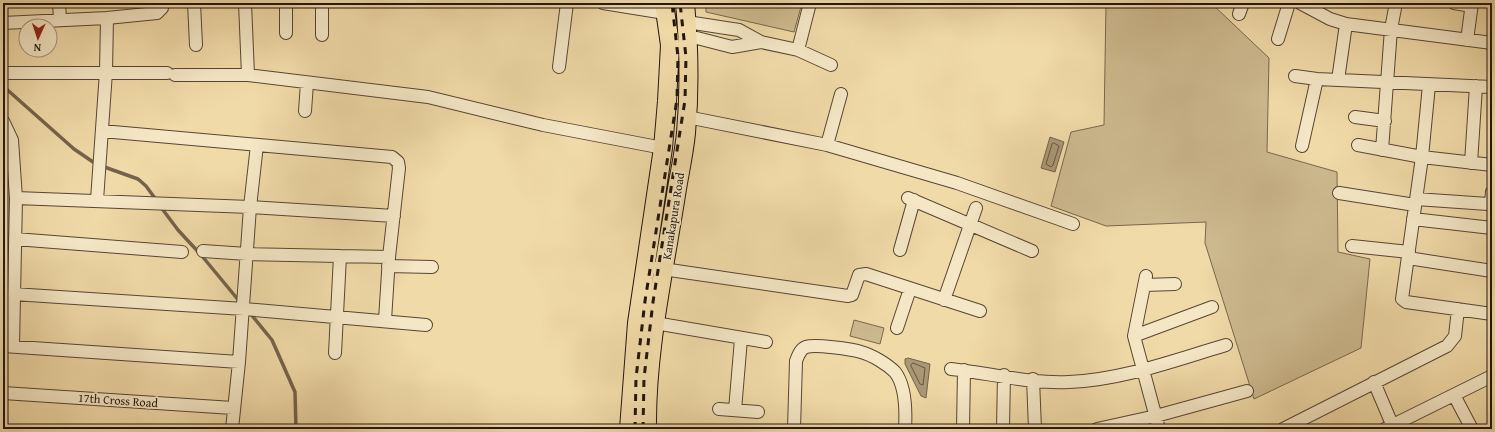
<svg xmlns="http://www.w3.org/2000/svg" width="1495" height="432" font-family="'Gentium Book Plus',serif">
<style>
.green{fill:#cdb98e;stroke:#78674e}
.water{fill:#aa9773;stroke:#74634a}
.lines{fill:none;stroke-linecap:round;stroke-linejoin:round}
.shore{stroke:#665640;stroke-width:1}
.stream{stroke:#74634a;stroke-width:3.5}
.minor-casing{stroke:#564634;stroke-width:14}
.highway-casing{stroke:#22150d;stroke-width:20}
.minor{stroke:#f5e7c6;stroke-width:12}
.highway{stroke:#f0daa8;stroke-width:18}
.rail{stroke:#22150d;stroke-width:3;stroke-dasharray:7 7;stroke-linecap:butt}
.labels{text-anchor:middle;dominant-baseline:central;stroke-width:3.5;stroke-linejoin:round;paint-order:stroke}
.street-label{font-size:12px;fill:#22150d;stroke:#f5e7c6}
</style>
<rect width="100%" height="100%" fill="#f0daa8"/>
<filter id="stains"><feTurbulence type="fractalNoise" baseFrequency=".005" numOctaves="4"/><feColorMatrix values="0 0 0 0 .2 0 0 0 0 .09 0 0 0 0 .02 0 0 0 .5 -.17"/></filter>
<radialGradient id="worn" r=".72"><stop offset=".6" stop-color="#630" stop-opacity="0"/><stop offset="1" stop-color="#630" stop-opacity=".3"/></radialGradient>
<path class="green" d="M706,3H802L794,32L706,12Z
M1106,3H1211L1269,58L1267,152L1337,172L1338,252L1370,259L1361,348L1254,399L1205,243L1206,222L1106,226L1051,206L1071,132L1104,125Z
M854,320L884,328L880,344L850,336Z"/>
<path class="water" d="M1050,137L1064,142L1055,172L1041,168Z
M908,358L930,364L926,398L921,396L905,364V359Z"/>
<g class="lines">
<path class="shore" d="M1054,143L1059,146L1053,165L1051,167L1046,164L1052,144Z
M913,363L925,368L923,385L920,384L911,366Z"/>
<path class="stream" d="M3,86L74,149L96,164L138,179L146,186L157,201
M160,206L178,230L202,256L240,302
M250,313L272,340L295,392L296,429"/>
<defs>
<path id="minor" d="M59,3L60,19
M194,3L196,45
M245,3L248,75
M603,3L665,13
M1300,3L1330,19L1346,24L1492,43
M1454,3L1472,6
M1239,14L1243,3
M687,22L739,30L761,42L732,47L697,38L688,39
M3,23L107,18
M286,33V3
M322,35V3
M1278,39L1289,3
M1467,40L1472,3
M761,42L798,50L831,65
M798,50L810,3
M559,67L567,3
M3,73H167
M175,75H248L428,97L543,125L663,148
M1295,76L1317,79L1492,87
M1338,80L1346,24
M1429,85L1422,157L1402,299L1406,302L1492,314
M305,111L307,83
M687,117L827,145L957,183L1073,224
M1355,117L1385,121
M3,121L12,140L16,198L13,346
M102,131L392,157L398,162L399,168L389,257L385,320
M827,145L841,94
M1358,145L1422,157L1492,165
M1302,146L1317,79
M1382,150L1391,29L1396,3
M1471,163L1476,86
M1339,193L1415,205
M16,198L250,207L394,216
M908,198L1032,251
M1416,199L1488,204L1491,202L1492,192
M97,200L106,72L107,18L157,13L162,8V3
M1413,219L1492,228
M15,239L182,252
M1352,246L1409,252
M900,250L914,200
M203,251L247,254L389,257
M1408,258L1492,271
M388,266L432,267
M656,268L848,296L852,295L859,275L866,274L980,311
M1146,276L1134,336L1159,429
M1145,285L1175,284
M13,294L244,309L426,325
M944,300L976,208
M655,323L766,342
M897,328L910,289
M1134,336L1212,307
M3,346L239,362
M335,353L340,256
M951,369C989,373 1031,384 1069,382C1122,380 1175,360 1226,345
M1033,379L1035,429
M1374,382L1394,429
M3,393L233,408
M1454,395L1472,429
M719,409L758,412
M735,410L741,339
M232,429L239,362L250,207L257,145
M794,429L796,361C798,356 800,349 806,347C815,344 851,349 861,352C872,355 887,364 895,372C906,386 906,412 905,429
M963,429L964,370
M1003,429L1004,375
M1097,429L1156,416L1247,391
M1283,429L1447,346L1455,336L1458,309
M1385,429L1492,376"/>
<path id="highway" d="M629,429L637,323L663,148L667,101L670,45L664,3
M647,429C646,351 664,272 676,195C679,175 684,154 686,133C690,89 689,46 685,3"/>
</defs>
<use href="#minor" class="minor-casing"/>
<use href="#highway" class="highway-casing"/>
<use href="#minor" class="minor"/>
<use href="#highway" class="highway"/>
<path class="rail" d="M635,429L636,378L645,301L677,99L678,57L672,3
M643,429L644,378L653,302L685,100L686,57L680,3"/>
</g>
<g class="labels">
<g class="street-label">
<text transform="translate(673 216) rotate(-81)">Kanakapura Road</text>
<text transform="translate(118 400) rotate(4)">17th Cross Road</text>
</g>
</g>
<rect width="1495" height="432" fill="none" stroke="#f0daa8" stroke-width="16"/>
<rect x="4" y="4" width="1487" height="424" fill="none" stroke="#22150d" stroke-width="2"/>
<rect x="8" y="8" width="1479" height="416" fill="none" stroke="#22150d"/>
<g transform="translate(38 38) rotate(183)"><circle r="19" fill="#f5e7c6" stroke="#a1937c"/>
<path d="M0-3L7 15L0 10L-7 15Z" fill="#8f2418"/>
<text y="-6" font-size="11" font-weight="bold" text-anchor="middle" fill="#22150d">N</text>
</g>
<rect width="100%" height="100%" filter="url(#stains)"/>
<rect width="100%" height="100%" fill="url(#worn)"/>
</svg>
